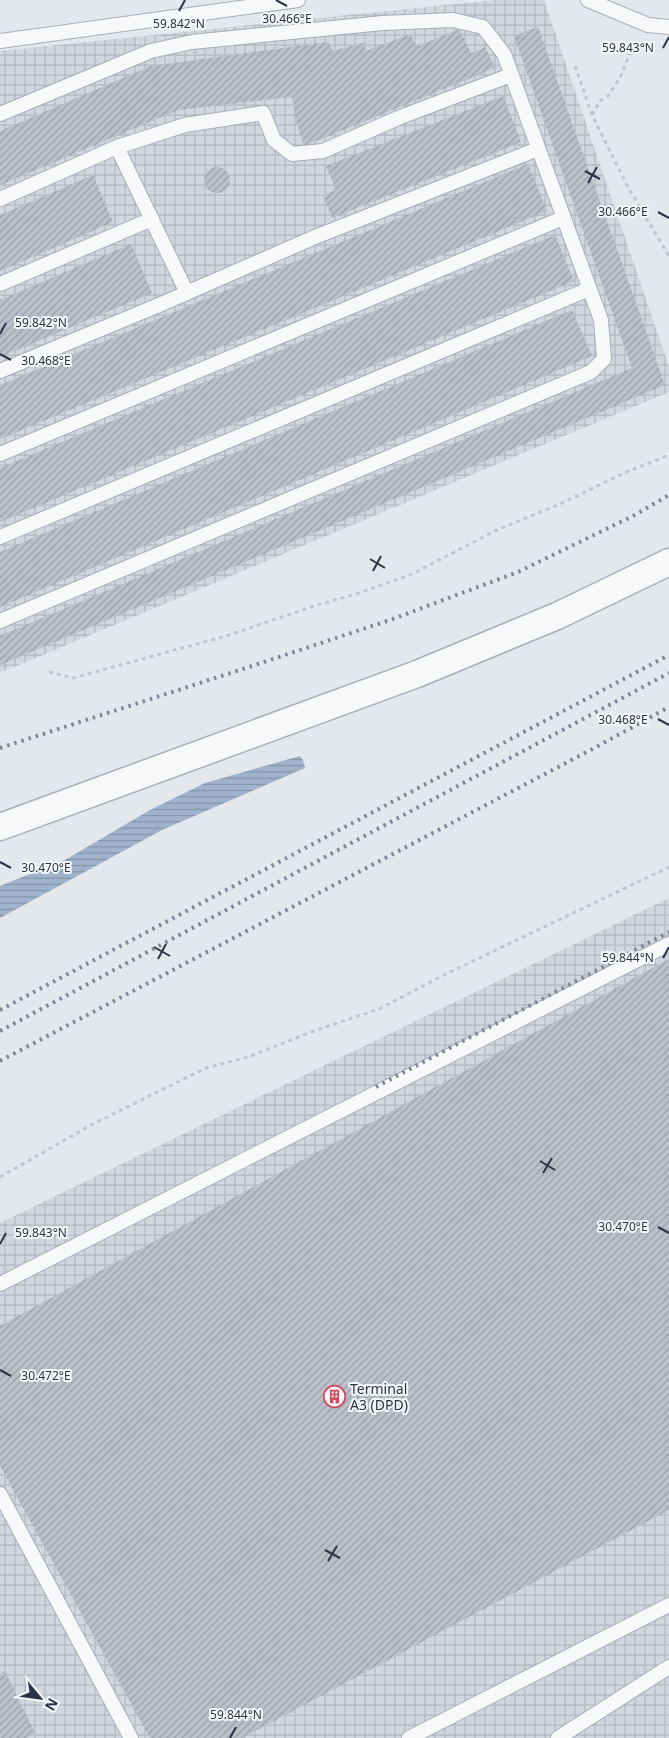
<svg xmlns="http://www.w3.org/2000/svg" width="669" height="1738" font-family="'Noto Sans',sans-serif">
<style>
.industrial{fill:url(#industrial-grid)}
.water{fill:url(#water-rules)}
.building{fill:url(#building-hatch)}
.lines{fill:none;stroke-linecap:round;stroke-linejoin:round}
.lane-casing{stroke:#a9aeb7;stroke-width:16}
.street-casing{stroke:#a9aeb7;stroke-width:29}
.path{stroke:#c2c5cb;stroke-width:3;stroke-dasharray:4 4;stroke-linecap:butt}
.lane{stroke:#f7f8fa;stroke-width:14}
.street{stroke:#f7f8fa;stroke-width:26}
.rail{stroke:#7d8696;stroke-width:4;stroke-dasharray:2.5 5;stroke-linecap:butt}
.ticks{fill:none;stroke:#2b3445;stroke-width:2}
.labels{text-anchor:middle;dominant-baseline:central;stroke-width:4;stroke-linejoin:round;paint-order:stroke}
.poi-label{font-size:14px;fill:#2b3445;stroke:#f4f6f9;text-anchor:start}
.ticks-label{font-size:12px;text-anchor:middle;fill:#2b3445;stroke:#f4f6f9;stroke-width:4;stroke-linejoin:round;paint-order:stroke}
</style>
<defs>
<pattern id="industrial-grid" width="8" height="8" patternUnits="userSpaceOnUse" patternTransform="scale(1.25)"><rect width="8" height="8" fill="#d2d6de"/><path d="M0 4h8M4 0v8" fill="none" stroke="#b4b8c0"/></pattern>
<pattern id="water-rules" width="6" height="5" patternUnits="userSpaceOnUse" patternTransform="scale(1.25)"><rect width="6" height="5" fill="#9fb4cc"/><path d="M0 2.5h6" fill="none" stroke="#8293a7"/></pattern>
<pattern id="building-hatch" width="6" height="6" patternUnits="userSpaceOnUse" patternTransform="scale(1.25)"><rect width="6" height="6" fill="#bbc0ca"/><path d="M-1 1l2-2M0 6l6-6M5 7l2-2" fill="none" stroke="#989da6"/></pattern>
</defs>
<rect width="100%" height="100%" fill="#e4e7ec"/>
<path class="industrial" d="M494,0H544L669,367V392L0,673V51Z
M669,898V1738H0V1223Z"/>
<path class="water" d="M300,756L303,760L305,768L162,830L0,918V886L65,860L150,810L205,783Z"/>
<path class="building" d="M538,27L665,385L0,665V636L632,368L514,36Z
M459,29L471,53L485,47L495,68L304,146L296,121L292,97L178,110L0,185V131L151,66L328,42L333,51L363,43L366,51L411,34L416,47Z
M503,96L521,142L332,218L323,195L336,190L326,166Z
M528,164L547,211L0,439V385Z
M204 180a13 13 0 1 1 26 0a13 13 0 1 1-26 0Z
M93,175L113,222L0,271V215Z
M555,235L574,281L0,522V468Z
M131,244L152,293L0,357V300Z
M572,310L592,356L0,607V552Z
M669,959V1510L242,1738H150L0,1466V1326Z
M5,1671L35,1733L25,1738H0V1674Z"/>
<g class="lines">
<defs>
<path id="lane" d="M588,0L648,25L669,27
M0,41L298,0
M0,114L151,51L192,42L383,23L453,20L483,27L504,54L601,320L604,359L591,372L0,621
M117,147L187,293
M0,199L117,147L185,125L263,113L274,140L292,154L323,151L398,118L511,75
M0,284L152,219
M0,371L159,305L315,237L538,149
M0,454L563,218
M0,537L589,289
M0,1284L669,944
M0,1494L131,1738
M409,1738L669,1605
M558,1738L669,1667"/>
<path id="street" d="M0,827L417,674L557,616L669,562"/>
</defs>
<use href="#lane" class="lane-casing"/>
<use href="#street" class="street-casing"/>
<path class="path" d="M575,66L592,115L629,189L669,256
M592,115L600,101L608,96L620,78L635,41
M49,672L73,678L226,636L317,605L356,594L410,575L499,529L558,505L624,473L669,455
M0,1177L91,1125L206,1068L248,1057L319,1029L379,1009L444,975L669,867"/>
<use href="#lane" class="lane"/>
<use href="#street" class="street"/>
<path class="rail" d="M0,748L249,667L390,620L518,572L633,516L669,495
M0,1010L669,655
M0,1031L669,673
M0,1061L598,746L669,707
M376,1087L669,932"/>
</g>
<path class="ticks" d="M276,0L287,6M179,11L185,0M663,48L669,37M585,171L600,179M588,183L597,167M658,212L669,218M0,334L6,323M0,354L11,360M370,559L385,568M373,571L381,556M658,719L669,725M0,862L11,868M154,947L170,956M663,958L669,947M158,959L166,944M540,1161L555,1170M543,1173L552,1158M658,1227L669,1233M0,1244L6,1233M0,1370L11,1376M325,1550L340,1558M328,1561L337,1546M230,1738L236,1727"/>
<defs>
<symbol id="building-ring" viewBox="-11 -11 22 22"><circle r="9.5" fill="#f4f6f9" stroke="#d1495b" stroke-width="1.5"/><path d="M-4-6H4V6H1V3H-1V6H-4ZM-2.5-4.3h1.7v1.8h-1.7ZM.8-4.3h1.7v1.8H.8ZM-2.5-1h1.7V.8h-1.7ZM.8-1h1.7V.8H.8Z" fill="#d1495b"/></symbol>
</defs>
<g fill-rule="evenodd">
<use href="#building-ring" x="322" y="1384" width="25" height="25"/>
</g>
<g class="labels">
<g class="poi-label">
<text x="350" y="1388">Terminal<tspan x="350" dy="16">A3 (DPD)</tspan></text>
</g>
</g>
<g class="ticks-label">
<text x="287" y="23">30.466°E</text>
<text x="179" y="28">59.842°N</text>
<text x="628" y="52">59.843°N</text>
<text x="623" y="216">30.466°E</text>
<text x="41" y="327">59.842°N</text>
<text x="46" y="365">30.468°E</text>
<text x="623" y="724">30.468°E</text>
<text x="46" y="872">30.470°E</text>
<text x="628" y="962">59.844°N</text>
<text x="623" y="1231">30.470°E</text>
<text x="41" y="1237">59.843°N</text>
<text x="46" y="1380">30.472°E</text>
<text x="236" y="1719">59.844°N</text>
</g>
<g transform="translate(40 1698) rotate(119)" stroke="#f4f6f9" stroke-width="4" paint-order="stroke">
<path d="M0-4L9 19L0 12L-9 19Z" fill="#2b3445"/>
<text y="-8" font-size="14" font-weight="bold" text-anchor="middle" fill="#2b3445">N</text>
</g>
</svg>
